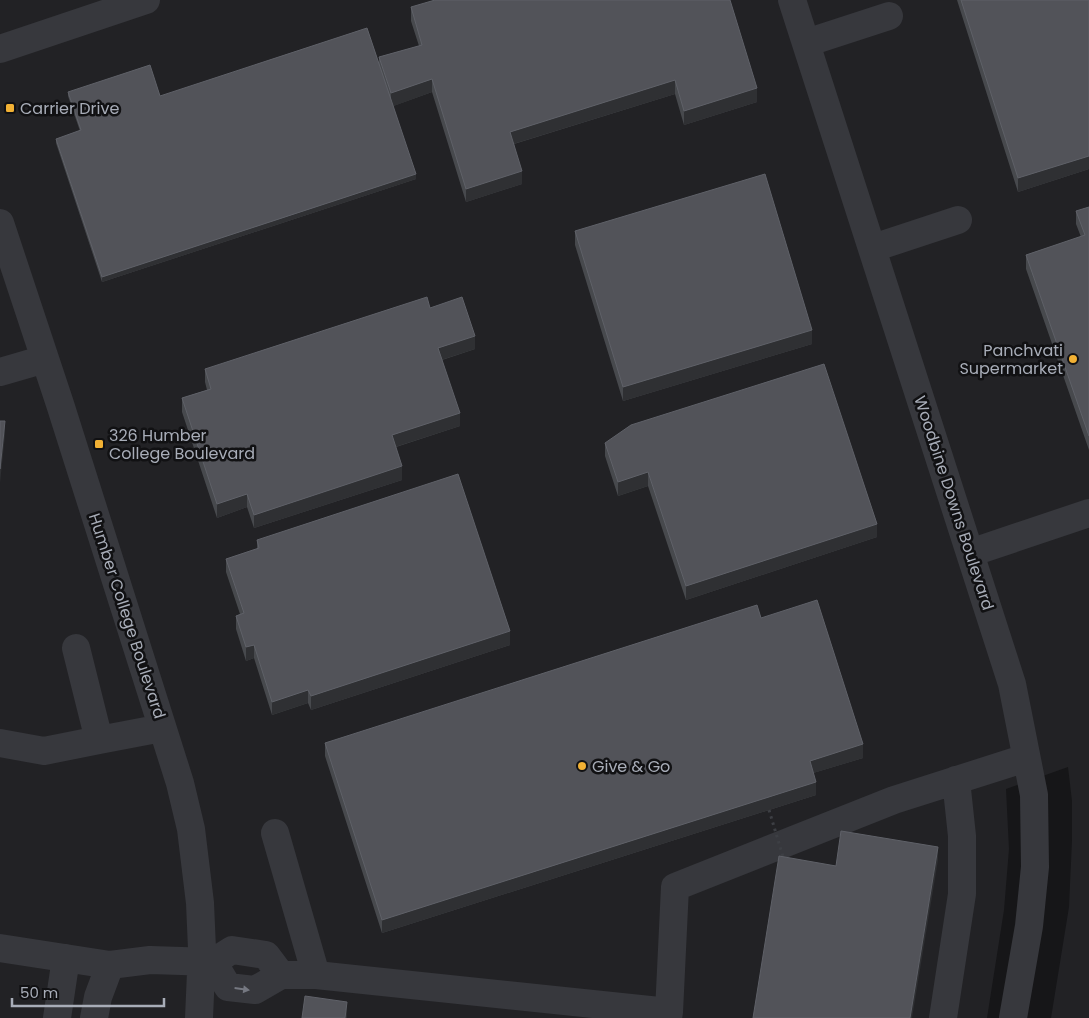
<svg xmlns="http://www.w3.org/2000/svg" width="1089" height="1018" font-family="Poppins,sans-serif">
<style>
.built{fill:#222225}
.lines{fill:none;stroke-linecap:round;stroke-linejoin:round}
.minor{stroke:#37383d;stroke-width:28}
.path-bridge{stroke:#3d3f44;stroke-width:3;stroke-dasharray:2.5 4;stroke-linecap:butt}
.wall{fill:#47494d}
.shaded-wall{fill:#2f3033}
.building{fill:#525359;stroke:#5f6168}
.oneway{fill:#757881}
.poi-dot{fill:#f2b134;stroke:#111113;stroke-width:2}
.labels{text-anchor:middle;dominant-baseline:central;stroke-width:5;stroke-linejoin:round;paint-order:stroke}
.poi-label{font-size:16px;fill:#a8adb8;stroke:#111113;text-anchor:start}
.street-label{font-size:16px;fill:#a8adb8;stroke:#111113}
</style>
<rect width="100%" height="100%" fill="#161618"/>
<path class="built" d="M0,0H1089V1018H1051L1069,907L1072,840V801L1068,767L1006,789L1009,849L1004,910L987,1018H0Z"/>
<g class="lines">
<path class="minor" d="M792,0L1012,684L1034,795L1035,867L1029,926L1013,1018
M806,43L889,16
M0,49L146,0
M0,223L60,404L180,783L191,829L200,903L202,949L199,1018
M873,248L958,220
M0,372L45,359
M970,553L1089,513
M76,648L99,740L162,728
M0,743L44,751L99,740
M275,833L316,975
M0,948L110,965L150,960L213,962L232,950L266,955L281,975
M213,962L228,987L255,990L281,975H316L669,1012L668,1018
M669,1012L675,887L894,800L1026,758
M57,1018L66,958
M94,1018L98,997L110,965
M943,1018L962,894V836L956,780"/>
<path class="path-bridge" d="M769,810L784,860"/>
</g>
<path class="wall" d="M957,0H1089V169L1018,192Z
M411,7L757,102L684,125L675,94L514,144L522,184L466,202L432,92L393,106L416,179L102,282L56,143V139L80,131L68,96V92L160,96L379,62V57L419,46L411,21Z
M1089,207V450L1026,269V255L1081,237L1076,224V211Z
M575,231L812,344L623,401L575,245Z
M430,308L475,349L442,360L460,426L396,447L402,480L254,528L247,507L217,518L182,412V398L207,390L205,382V369Z
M605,443L877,537L686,600L648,486L618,496L605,456Z
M257,540L510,645L311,710L308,703L272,715L254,658L246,661L236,629V616L240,614L226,572V559L257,549Z
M761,618L863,758L813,773L816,795L382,933L325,756V743Z"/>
<path class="shaded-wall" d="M432,79V92L391,107V93Z
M675,80V94L510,145V132Z
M757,88V102L684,125V111Z
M1089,156V169L1018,192V178Z
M522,171V184L466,202V189Z
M416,174V179L102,282V277Z
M812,330V344L623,401V387Z
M475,336V349L438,361V348Z
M460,413V426L392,448V435Z
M5,421V435L0,483V469Z
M402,466V480L254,528V515Z
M648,472V486L618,496V482Z
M247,494V507L217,518V504Z
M877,524V537L686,600V586Z
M510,631V645L311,710V696Z
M254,645V658L246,661V647Z
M308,690V703L272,715V702Z
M863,744V758L810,774V761Z
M816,782V795L382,933V920Z
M938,847V860L912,1018H910Z
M347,1002V1018H345Z"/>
<path class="building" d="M435,0H730L757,88L684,111L675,80L510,132L522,171L466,189L432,79L391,93L379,57L422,45L411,7Z
M961,0H1089V156L1018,178Z
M367,28L416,174L102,277L56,139L81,130L68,92L150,65L160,96Z
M765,174L812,330L623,387L575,231Z
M1089,207V436L1026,255L1085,235L1076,211Z
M427,297L430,308L462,297L475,336L438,348L460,413L392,435L402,466L254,515L247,494L217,504L182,398L211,389L205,369Z
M824,364L877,524L686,586L648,472L618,482L605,443L631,425Z
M0,421H5L0,469Z
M458,474L510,631L311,696L308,690L272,702L254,645L246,647L236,616L244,613L226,559L259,548L257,540Z
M817,600L863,744L810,761L816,782L382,920L325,743L757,605L761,618Z
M841,831L938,847L910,1018H753L779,856L836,866Z
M305,996L347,1002L345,1018H302Z"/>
<defs><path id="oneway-solid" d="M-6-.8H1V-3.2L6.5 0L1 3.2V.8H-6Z" transform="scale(1.25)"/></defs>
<use class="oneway" href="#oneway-solid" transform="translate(242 989) rotate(8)"/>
<g class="poi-dot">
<rect x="5" y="103" width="10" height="10" rx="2.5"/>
<circle cx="1073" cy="359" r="5"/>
<rect x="94" y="439" width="10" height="10" rx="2.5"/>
<circle cx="582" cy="766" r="5"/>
</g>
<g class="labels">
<g class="poi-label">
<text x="20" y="108">Carrier Drive</text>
<text x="1063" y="350" text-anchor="end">Panchvati<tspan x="1063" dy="18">Supermarket</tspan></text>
<text x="109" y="435">326 Humber<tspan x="109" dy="18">College Boulevard</tspan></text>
<text x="592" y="766">Give &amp; Go</text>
</g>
<g class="street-label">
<text transform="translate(954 503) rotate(72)">Woodbine Downs Boulevard</text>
<text transform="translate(127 616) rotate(72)">Humber College Boulevard</text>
</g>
</g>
<path d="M12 998v8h152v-8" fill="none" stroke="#a8adb8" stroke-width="2.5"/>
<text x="20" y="998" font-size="15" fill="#a8adb8" stroke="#111113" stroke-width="4" paint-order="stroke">50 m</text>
</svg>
